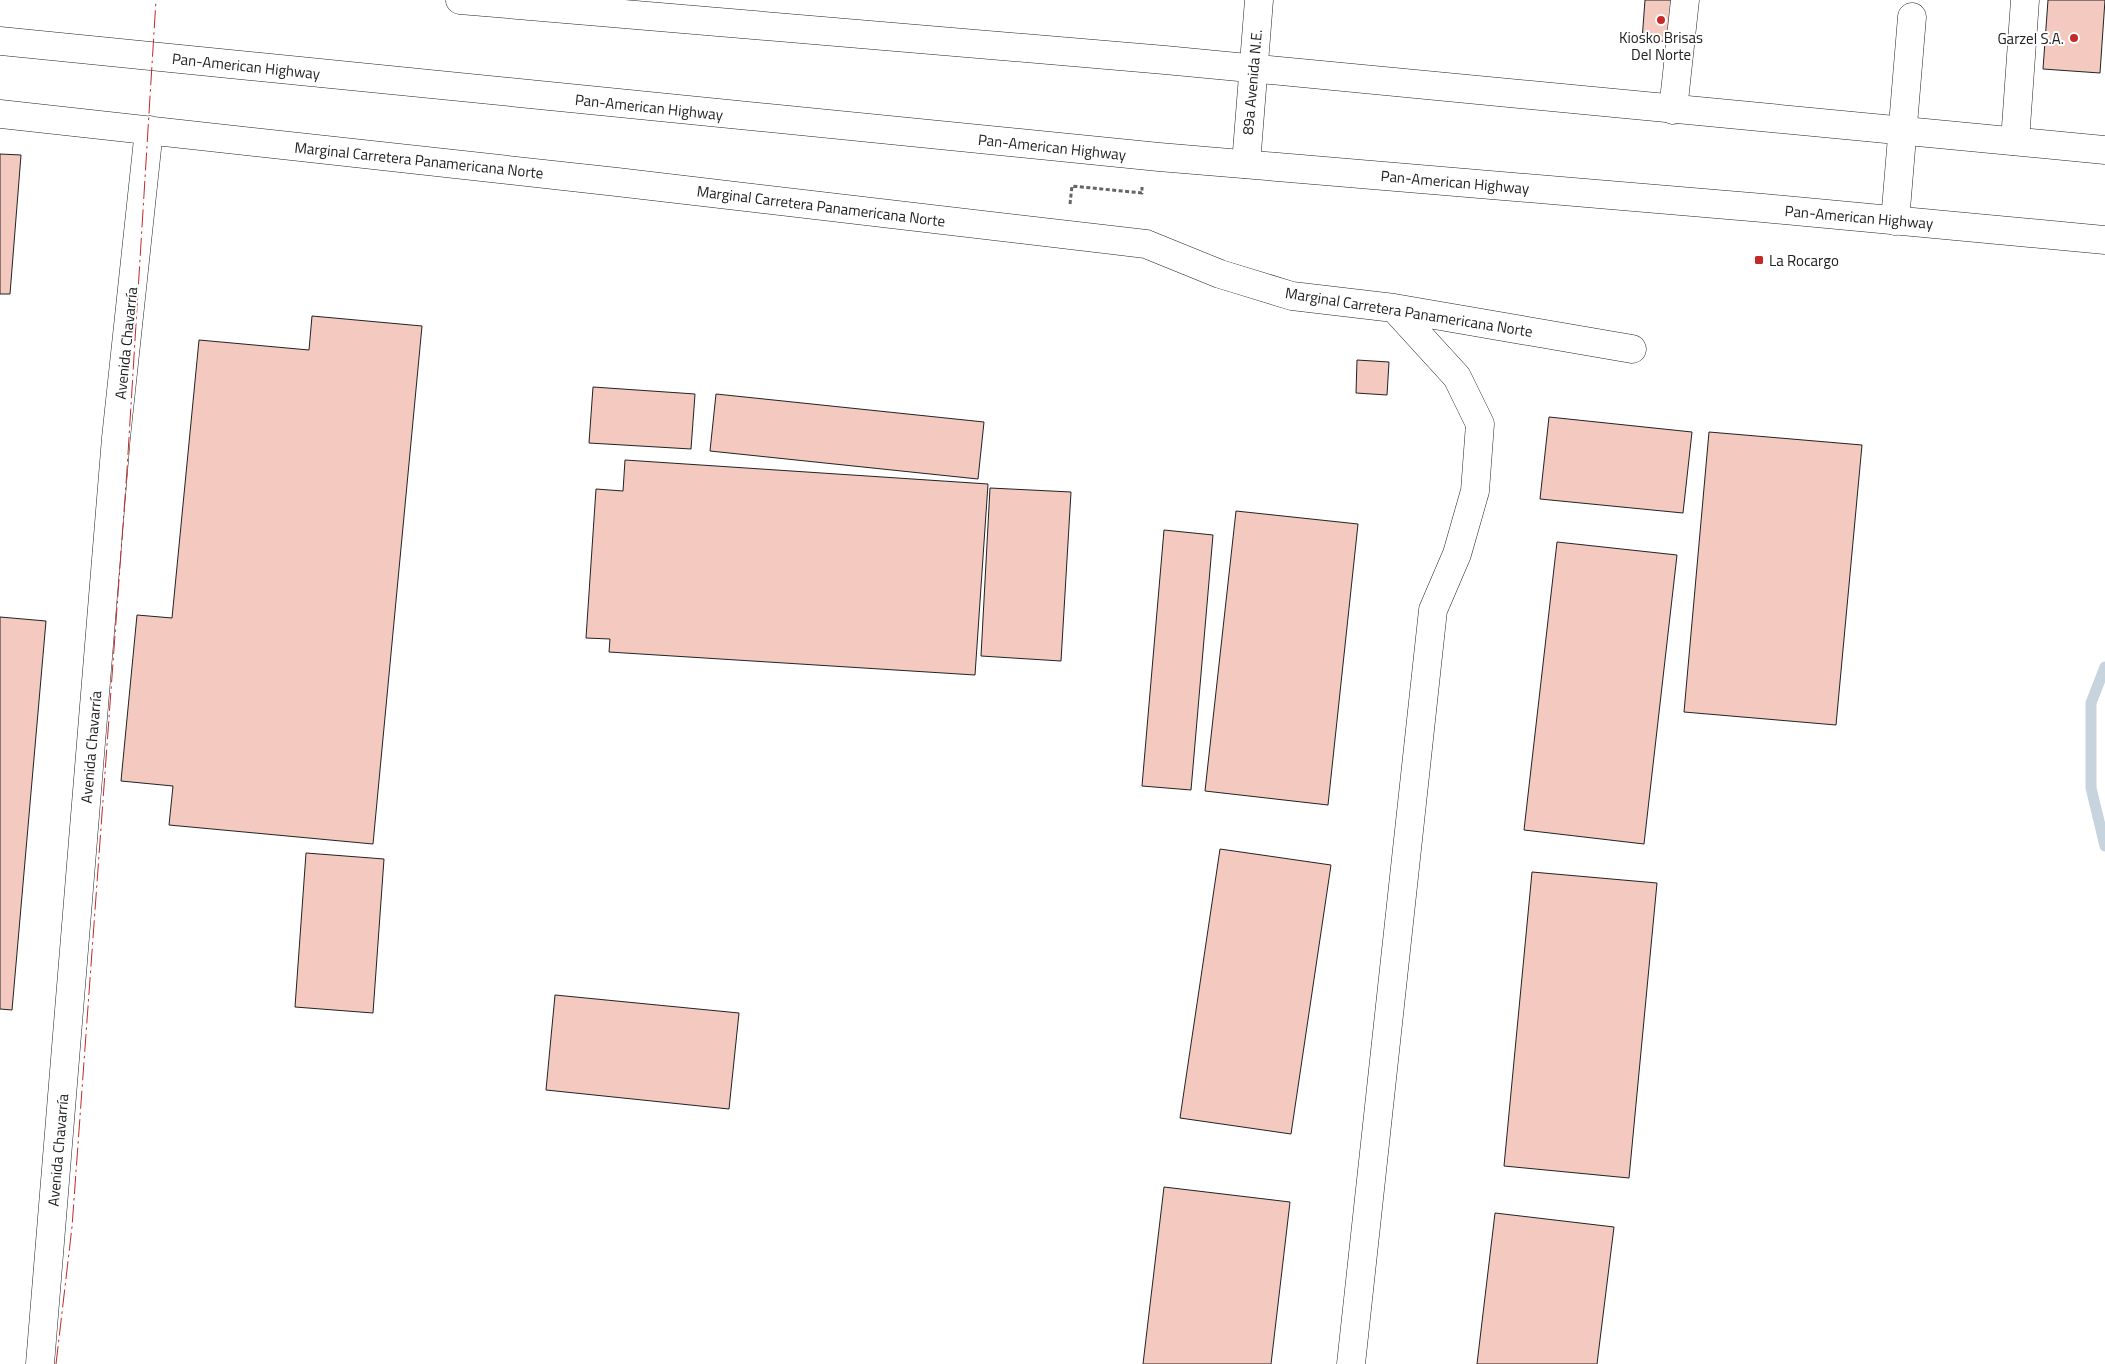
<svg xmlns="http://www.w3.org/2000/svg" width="2105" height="1364" font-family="'Titillium Web',sans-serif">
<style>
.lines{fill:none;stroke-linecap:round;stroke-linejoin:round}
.stream{stroke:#c7d3dd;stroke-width:11}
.building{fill:#f3c9c0;stroke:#222}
.minor-casing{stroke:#222;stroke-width:29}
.highway-casing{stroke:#222;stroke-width:29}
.path{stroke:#646464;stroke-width:3;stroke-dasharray:4 2.5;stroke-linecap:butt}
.minor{stroke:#fff;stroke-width:28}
.highway{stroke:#fff;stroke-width:28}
.power{stroke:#c62828;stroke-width:1;stroke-dasharray:18 4 2.5 4;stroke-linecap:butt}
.poi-dot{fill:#c62828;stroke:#fff;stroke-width:2}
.labels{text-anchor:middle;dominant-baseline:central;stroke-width:4;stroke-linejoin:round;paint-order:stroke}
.poi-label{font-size:15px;fill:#222;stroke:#fff}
.street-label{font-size:15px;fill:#222;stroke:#fff}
</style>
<rect width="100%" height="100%" fill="#fff"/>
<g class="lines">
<path class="stream" d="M2105,667L2091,703V788L2105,846"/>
</g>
<path class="building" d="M1645,0H1680L1677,42L1642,40Z
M2048,0H2105L2100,73L2043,69Z
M0,154L21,155L10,294H0Z
M312,316L422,326L373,844L169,825L173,786L121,781L137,615L172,618L199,340L309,350Z
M1357,360L1389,362L1387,395L1356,393Z
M593,387L695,394L691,449L589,443Z
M716,394L984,422L978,479L710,451Z
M1549,417L1692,432L1683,513L1540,499Z
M1709,432L1862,445L1836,725L1684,712Z
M625,460L988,484L975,675L609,652L610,639L586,638L596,489L623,491Z
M990,488L1071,492L1061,661L981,656Z
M1236,511L1358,524L1328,805L1205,791Z
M1164,530L1213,535L1191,790L1142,786Z
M1557,542L1677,555L1644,844L1524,830Z
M0,617L46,621L12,1010L0,1009Z
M1220,849L1331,865L1291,1134L1180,1118Z
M306,853L384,859L373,1013L295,1007Z
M1532,872L1657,883L1629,1178L1504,1166Z
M555,995L739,1013L729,1109L546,1090Z
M1164,1187L1290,1202L1271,1364H1143Z
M1495,1213L1614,1227L1597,1364H1477Z"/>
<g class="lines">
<defs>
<path id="minor" d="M1673,110L1685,0
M0,114L617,182L1146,244L1220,274L1292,296L1394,308L1632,349
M2015,141L2025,0
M1246,164L1259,0
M1895,221L1912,17
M40,1364L116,438L149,130
M1351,1364L1433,610L1457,554L1475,491L1480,424L1457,377L1394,308"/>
<path id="highway" d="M460,0L1165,60L2105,150
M0,41L1159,157L1763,208L2105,240"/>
</defs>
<use href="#minor" class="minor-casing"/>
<use href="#highway" class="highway-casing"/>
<path class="path" d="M1070,204L1072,186L1142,193V187"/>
<use href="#minor" class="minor"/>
<use href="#highway" class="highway"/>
<path class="power" d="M56,1364L72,1227L127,470L156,0"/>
</g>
<g class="poi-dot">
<circle cx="1661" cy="20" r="5"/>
<circle cx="2074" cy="38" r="5"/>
<rect x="1754" y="255" width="10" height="10" rx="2.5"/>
</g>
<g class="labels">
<g class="poi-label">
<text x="1661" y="37">Kiosko Brisas<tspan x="1661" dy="17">Del Norte</tspan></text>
<text x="2064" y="38" text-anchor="end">Garzel S.A.</text>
<text x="1769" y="260" text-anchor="start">La Rocargo</text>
</g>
<g class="street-label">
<text transform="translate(246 66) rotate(6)">Pan-American Highway</text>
<text transform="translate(1252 82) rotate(-85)">89a Avenida N.E.</text>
<text transform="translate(649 107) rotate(6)">Pan-American Highway</text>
<text transform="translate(1052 147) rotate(6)">Pan-American Highway</text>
<text transform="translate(419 160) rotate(6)">Marginal Carretera Panamericana Norte</text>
<text transform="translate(1455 182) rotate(5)">Pan-American Highway</text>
<text transform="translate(821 206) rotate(7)">Marginal Carretera Panamericana Norte</text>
<text transform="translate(1859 217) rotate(5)">Pan-American Highway</text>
<text transform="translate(1409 312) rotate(9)">Marginal Carretera Panamericana Norte</text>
<text transform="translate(126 343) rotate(-84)">Avenida Chavarría</text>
<text transform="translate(91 747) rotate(-85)">Avenida Chavarría</text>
<text transform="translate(58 1150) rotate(-85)">Avenida Chavarría</text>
</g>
</g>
</svg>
